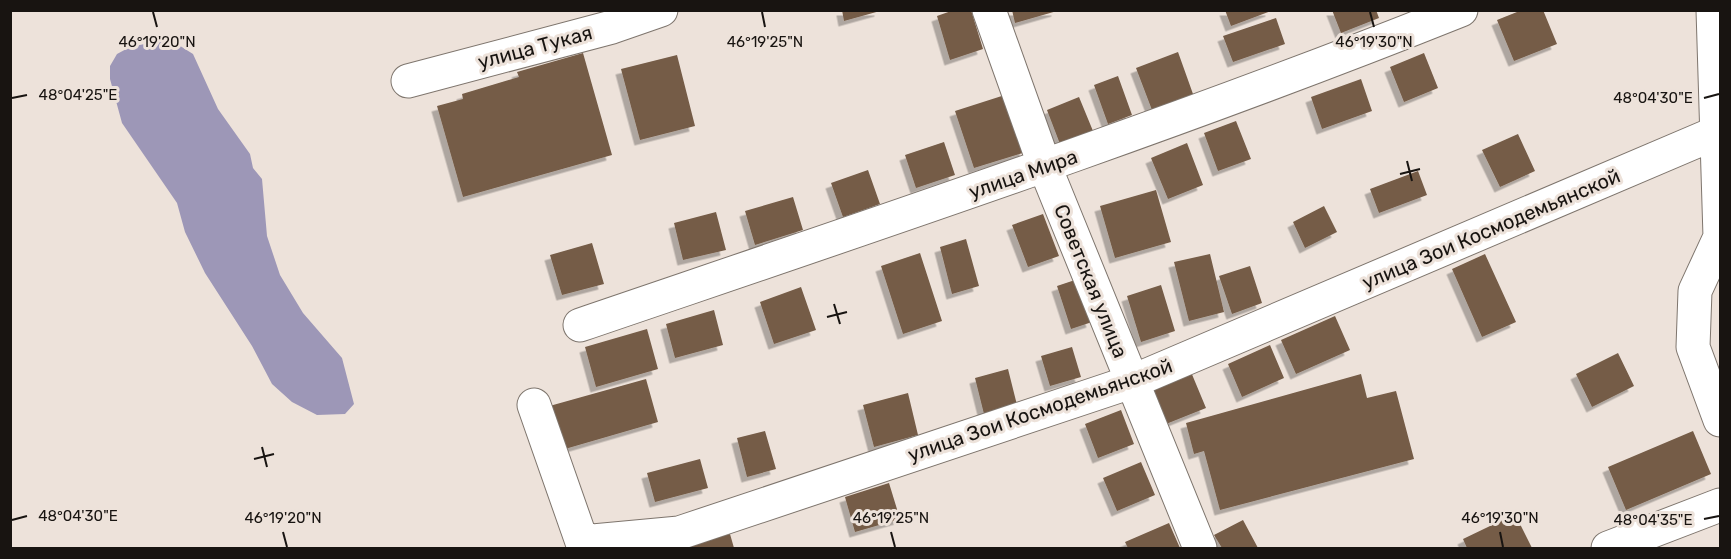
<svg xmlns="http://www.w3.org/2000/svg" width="1731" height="559" font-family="Rubik,sans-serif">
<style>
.water{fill:#9d97b7}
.building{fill:#745b46;filter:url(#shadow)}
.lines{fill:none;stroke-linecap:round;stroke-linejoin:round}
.minor-casing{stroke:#7e756d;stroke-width:35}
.minor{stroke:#fff;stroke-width:33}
.ticks{fill:none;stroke:#181411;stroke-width:2}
.labels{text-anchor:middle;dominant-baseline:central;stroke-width:6;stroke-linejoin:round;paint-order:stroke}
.street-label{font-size:20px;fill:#181411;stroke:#ede2da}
.ticks-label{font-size:15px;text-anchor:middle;fill:#181411;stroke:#ede2da;stroke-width:6;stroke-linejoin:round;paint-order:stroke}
</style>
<defs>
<filter id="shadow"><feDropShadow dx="-5.5" dy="5.5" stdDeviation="0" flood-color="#0004"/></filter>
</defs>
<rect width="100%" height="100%" fill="#ede2da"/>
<path class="water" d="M169,39L193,54L218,109L250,154L253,168L262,179L267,236L280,275L303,313L342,358L354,404L345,414L317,415L292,402L272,384L252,346L205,273L185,232L177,203L122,123L110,79V66L117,54L130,47Z"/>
<path class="building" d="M842,10H880V11L844,21Z
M954,10H971L983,49L950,60L937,16Z
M1012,10H1057V11L1015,23Z
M1225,10H1271V11L1231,26Z
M1332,10H1376L1379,18L1341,33Z
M1522,10H1543L1557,44L1514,61L1497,20Z
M1276,18L1285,44L1233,62L1223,36Z
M1178,52L1193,94L1152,110L1136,68Z
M583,53L612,155L463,197L437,106L463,99L462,94L519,77L517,72Z
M1424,53L1438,88L1404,102L1390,67Z
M677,55L695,126L640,140L621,69Z
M1118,76L1132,115L1108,124L1094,85Z
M1361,79L1372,111L1322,129L1311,97Z
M1008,94L1026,152L974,168L955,111Z
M1079,97L1093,131L1060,144L1047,110Z
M1236,121L1251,159L1218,171L1204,133Z
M1518,134L1535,171L1500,187L1482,150Z
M944,142L955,175L916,188L905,155Z
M1187,143L1203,185L1168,199L1151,158Z
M868,170L880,204L843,217L831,183Z
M1418,171L1427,195L1379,213L1370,189Z
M1156,190L1171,242L1115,258L1100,206Z
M793,197L803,230L755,245L745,211Z
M1324,206L1337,232L1305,248L1293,222Z
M716,212L726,250L683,260L674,223Z
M1043,214L1059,256L1028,267L1012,225Z
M966,239L979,286L952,294L940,247Z
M592,243L604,284L562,295L550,255Z
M920,253L942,321L903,334L881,266Z
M1210,254L1224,312L1189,321L1174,262Z
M1485,254L1516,322L1482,337L1452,269Z
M1250,266L1262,303L1232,314L1219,276Z
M1078,279L1092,322L1071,329L1057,286Z
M1161,285L1175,331L1141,342L1127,296Z
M801,287L816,330L774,344L760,302Z
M714,310L723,345L675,358L666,324Z
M1335,316L1350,350L1296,374L1281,340Z
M647,329L658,369L596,387L585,347Z
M1270,345L1284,378L1242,397L1228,364Z
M1072,347L1081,377L1050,386L1041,356Z
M1618,353L1634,386L1592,407L1576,374Z
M1008,369L1017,405L984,414L975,378Z
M1191,372L1206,408L1166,424L1151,388Z
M1361,374L1367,398L1396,391L1414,459L1220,510L1204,451L1194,454L1186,423Z
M646,379L658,422L558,451L546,407Z
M908,393L918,435L874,447L863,405Z
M1121,410L1134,444L1098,458L1085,424Z
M765,431L776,469L747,477L737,438Z
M1693,431L1711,474L1626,510L1608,467Z
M700,459L708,488L655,502L647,473Z
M1141,462L1155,495L1117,511L1103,478Z
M889,483L900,519L855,532L845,497Z
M1515,514L1532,548H1467L1463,539Z
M1243,520L1258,548H1222L1214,535Z
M1169,523L1180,548H1128L1125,542Z
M730,534L734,548H689L688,545Z"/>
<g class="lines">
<defs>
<path id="minor" d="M989,10L1045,167L1200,548
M1713,10L1720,237L1695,291L1693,347L1720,420
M408,81L612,27L661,10
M580,325C876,224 1171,126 1461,10
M534,405L582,542L679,533L1131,382L1718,132
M1608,548L1720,505"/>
</defs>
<use href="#minor" class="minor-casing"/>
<use href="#minor" class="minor"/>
</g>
<path class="ticks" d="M153,12L157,27M762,12L765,27M1370,12L1374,27M12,98L27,95M1704,98L1719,94M1407,161L1412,181M1400,174L1420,169M834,304L840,324M827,317L847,312M262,447L267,467M254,459L274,454M1704,519L1719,516M12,520L27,516M283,532L287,547M891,532L895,547M1500,532L1503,547"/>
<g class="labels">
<g class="street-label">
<text transform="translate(535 47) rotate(-15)">улица Тукая</text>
<text transform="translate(1023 174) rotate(-19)">улица Мира</text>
<text transform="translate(1491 229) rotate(-23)">улица Зои Космодемьянской</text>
<text transform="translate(1091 281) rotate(68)">Советская улица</text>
<text transform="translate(1040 410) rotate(-19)">улица Зои Космодемьянской</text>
</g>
</g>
<g class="ticks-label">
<text x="157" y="47">46°19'20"N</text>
<text x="765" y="47">46°19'25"N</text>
<text x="1374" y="47">46°19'30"N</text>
<text x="78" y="100">48°04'25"E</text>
<text x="1653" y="103">48°04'30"E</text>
<text x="78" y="521">48°04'30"E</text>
<text x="283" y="523">46°19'20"N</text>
<text x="891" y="523">46°19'25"N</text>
<text x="1500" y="523">46°19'30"N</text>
<text x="1653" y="525">48°04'35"E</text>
</g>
<rect width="1731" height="559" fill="none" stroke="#181411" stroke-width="24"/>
</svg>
